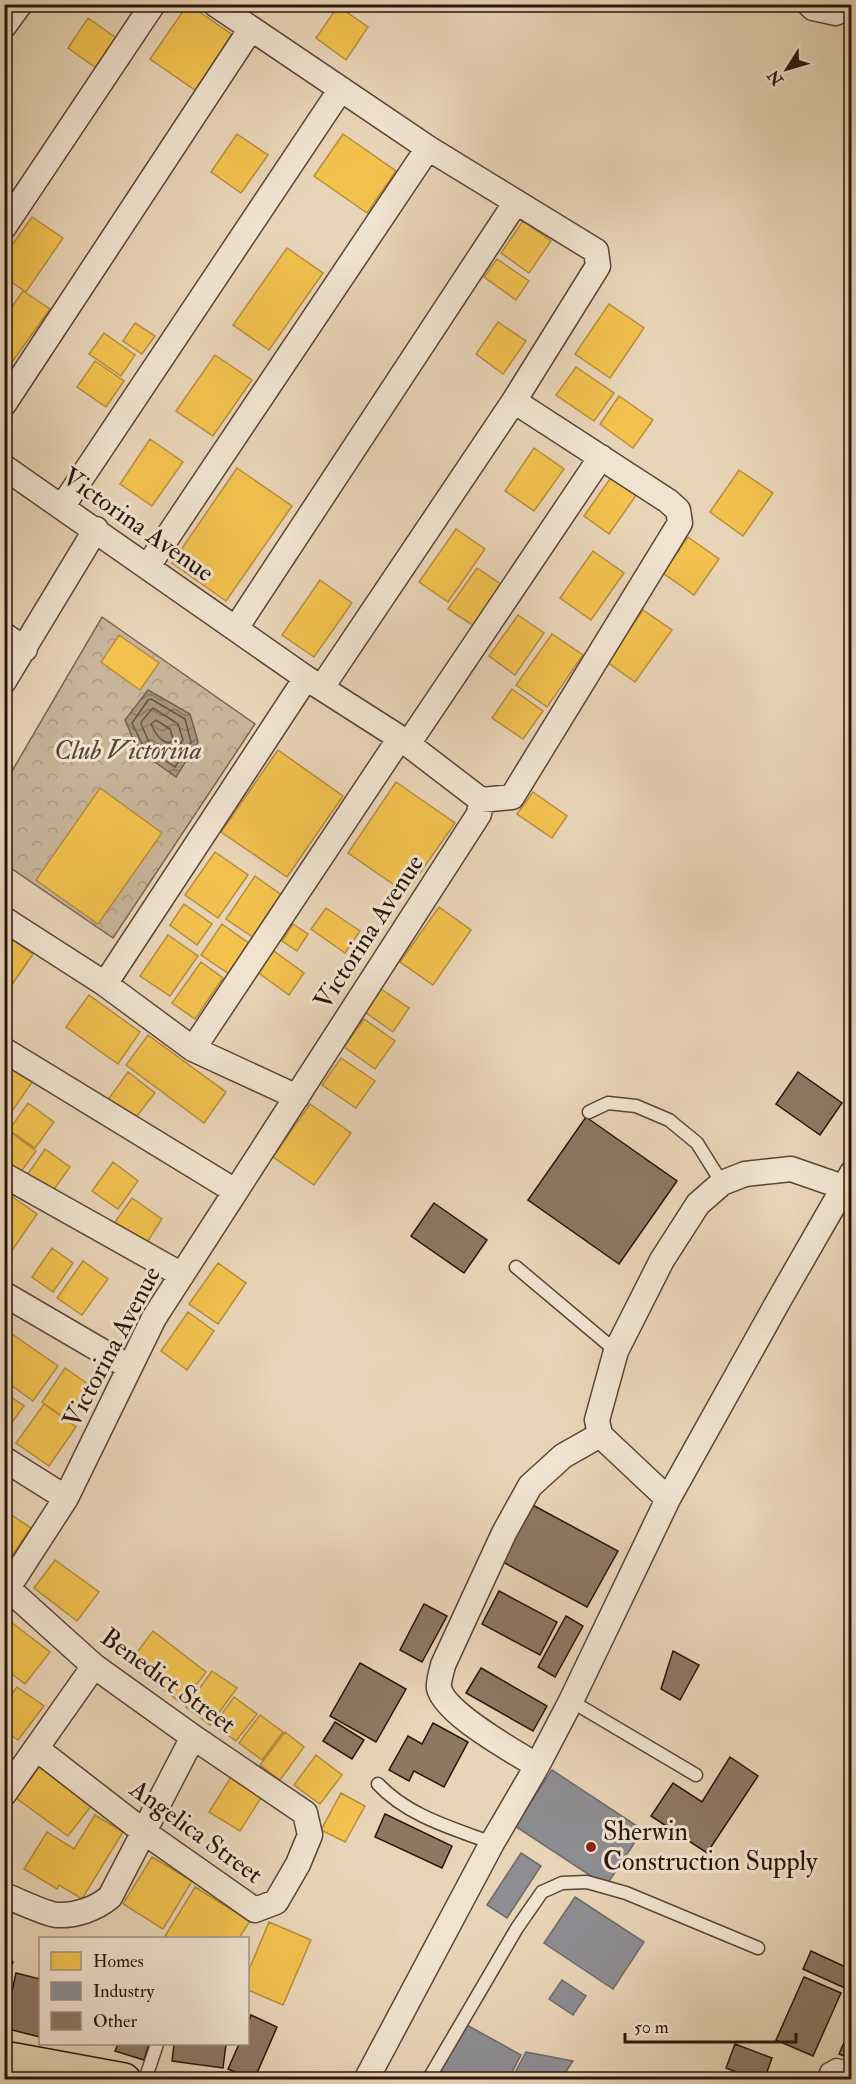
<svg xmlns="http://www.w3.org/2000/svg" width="856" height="2084" font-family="'IM FELL Double Pica',serif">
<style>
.forest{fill:url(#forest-crowns);stroke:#796452;stroke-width:1.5}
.water{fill:url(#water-waves);stroke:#75614f;stroke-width:1.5}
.homes{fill:#f2c14e;stroke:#b68d3a;stroke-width:1.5}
.industry{fill:#8d8d92;stroke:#6f696a;stroke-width:1.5}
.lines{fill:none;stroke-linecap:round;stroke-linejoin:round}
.shore{stroke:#685444;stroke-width:1.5}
.building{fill:#8d7864;stroke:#2a150c;stroke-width:1.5}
.service-casing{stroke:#5a4536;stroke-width:15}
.minor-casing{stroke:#5a4536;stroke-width:27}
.trunk-casing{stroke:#2a150c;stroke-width:36}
.service{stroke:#f0e3d0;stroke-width:12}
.minor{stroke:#f0e3d0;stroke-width:24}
.trunk{stroke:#e8d4b6;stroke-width:33}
.poi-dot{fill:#8f2418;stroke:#f0e3d0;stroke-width:2}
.labels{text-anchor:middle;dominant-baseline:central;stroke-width:6;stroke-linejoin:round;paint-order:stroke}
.street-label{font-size:26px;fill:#2a150c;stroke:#f0e3d0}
.park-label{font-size:26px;font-style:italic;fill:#594536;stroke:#f0e3d0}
.poi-label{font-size:26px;fill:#2a150c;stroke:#f0e3d0;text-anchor:start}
</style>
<defs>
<pattern id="forest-crowns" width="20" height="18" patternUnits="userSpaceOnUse" patternTransform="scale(1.5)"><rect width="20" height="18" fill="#c8b499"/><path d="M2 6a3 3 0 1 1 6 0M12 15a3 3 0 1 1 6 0" fill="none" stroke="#ac9a83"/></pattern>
<pattern id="water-waves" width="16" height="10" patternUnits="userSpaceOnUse" patternTransform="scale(1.5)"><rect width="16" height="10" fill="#a7937c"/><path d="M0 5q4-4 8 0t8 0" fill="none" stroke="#887764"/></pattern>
</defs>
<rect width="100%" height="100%" fill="#e8d4b6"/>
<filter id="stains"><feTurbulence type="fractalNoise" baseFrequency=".00333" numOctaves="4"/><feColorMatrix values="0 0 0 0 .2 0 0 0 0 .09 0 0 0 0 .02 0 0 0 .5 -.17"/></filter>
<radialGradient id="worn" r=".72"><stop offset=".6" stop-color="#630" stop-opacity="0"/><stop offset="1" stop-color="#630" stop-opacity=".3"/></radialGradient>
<path class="forest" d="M102,617L255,724L113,938L5,864V783Z"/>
<path class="water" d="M148,690L190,714L198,742L176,777L138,750L125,720Z"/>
<path class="homes" d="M188,4L240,40L202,95L150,59Z
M338,6L368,27L346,60L316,38Z
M88,18L119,40L99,70L68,48Z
M237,134L268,155L241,193L211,172Z
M343,134L396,171L367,213L314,176Z
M32,217L63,238L26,292L4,277V256Z
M523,221L551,241L529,273L501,253Z
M287,248L323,273L269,350L233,325Z
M497,259L529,281L516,300L484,277Z
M23,291L50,309L10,365L4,361V318Z
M609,304L644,328L610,378L575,354Z
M498,322L526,341L503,374L476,354Z
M135,323L155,336L142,354L123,341Z
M104,333L135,355L121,376L89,354Z
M215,355L252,380L213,436L176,411Z
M95,361L124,381L106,407L77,387Z
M576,367L614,393L594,421L556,395Z
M619,396L653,420L633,448L600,424Z
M150,439L183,462L152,506L120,484Z
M534,448L564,469L534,511L505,491Z
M237,468L292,506L226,601L172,563Z
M739,470L773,493L743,536L710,512Z
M612,476L637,494L609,534L584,516Z
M456,529L485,549L448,602L419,582Z
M688,537L719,559L694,595L663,573Z
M593,551L624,573L591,620L560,598Z
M477,568L505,587L477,628L448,609Z
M320,580L352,603L314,657L282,635Z
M643,610L672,630L635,682L607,662Z
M518,615L544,633L515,675L489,656Z
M552,634L583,655L547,707L516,685Z
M119,635L159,663L140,690L101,662Z
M512,689L543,711L523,739L492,718Z
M278,750L343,796L287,877L221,832Z
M396,782L455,823L406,893L348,853Z
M100,788L162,833L98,924L36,880Z
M533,792L567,816L552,838L517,814Z
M215,852L248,875L218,918L185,895Z
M255,876L283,896L254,938L226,919Z
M184,904L212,924L197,945L170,925Z
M439,907L471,930L433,985L400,962Z
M326,908L360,931L345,953L311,929Z
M222,924L250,944L229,974L201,955Z
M293,924L308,934L297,951L282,941Z
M4,934L33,954L9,989L4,986Z
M168,935L198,956L170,996L140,976Z
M271,949L304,973L289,995L256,971Z
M201,962L223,978L195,1019L172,1003Z
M381,989L409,1008L393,1032L365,1012Z
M89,995L140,1032L118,1064L66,1027Z
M364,1019L395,1041L375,1069L344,1047Z
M148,1035L226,1092L204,1123L126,1065Z
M341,1058L375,1081L356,1108L322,1085Z
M5,1061L33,1081L10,1114L4,1110Z
M128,1072L155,1093L133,1121L107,1101Z
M28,1103L54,1122L35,1148L9,1130Z
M310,1104L351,1133L314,1185L273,1157Z
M9,1131L36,1151L17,1177L4,1168V1138Z
M45,1149L70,1167L50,1195L25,1178Z
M113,1162L138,1181L118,1209L92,1191Z
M4,1191L37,1214L11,1252L4,1248Z
M132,1198L162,1219L146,1244L115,1222Z
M52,1248L73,1263L53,1292L32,1277Z
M83,1261L108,1279L82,1315L57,1298Z
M218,1263L246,1283L218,1324L189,1304Z
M188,1312L214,1331L187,1370L161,1351Z
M12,1334L58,1366L33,1401L4,1380V1344Z
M65,1368L92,1387L68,1420L42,1402Z
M4,1392L24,1406L4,1433Z
M44,1404L76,1427L49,1466L16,1443Z
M4,1510L31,1528L5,1566H4Z
M55,1560L99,1592L77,1621L34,1588Z
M12,1623L50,1652L25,1684L4,1668V1633Z
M153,1631L206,1672L182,1704L129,1663Z
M212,1671L237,1688L210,1725L186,1707Z
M17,1687L44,1706L18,1740L4,1730V1704Z
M234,1697L257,1714L236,1741L214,1725Z
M260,1715L283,1732L262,1760L239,1743Z
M285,1732L304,1747L280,1780L260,1765Z
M316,1755L342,1775L320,1804L294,1785Z
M40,1766L92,1805L68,1836L16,1798Z
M231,1777L262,1796L240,1831L209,1812Z
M341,1793L365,1806L345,1842L321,1830Z
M95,1815L123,1832L82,1899L59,1885L57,1889L24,1869L47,1832L74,1849Z
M152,1857L192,1881L163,1929L123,1904Z
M195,1887L250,1921L239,1938H169L165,1936Z
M269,1922L311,1940L283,2005L248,1990V1972Z"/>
<path class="industry" d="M552,1770L643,1830L606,1886L515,1826Z
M521,1853L541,1866L507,1918L487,1905Z
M575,1897L644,1942L613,1989L544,1943Z
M562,1980L586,1996L573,2015L549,1999Z
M465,2024L521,2055L508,2080H434Z
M526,2052L573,2061L565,2073L601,2080H511Z"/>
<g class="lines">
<path class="shore" d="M151,699L185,719L191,742L175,767L143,746L132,723L148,700Z
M153,708L178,724L183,740L172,756L149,742L141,724L142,721Z
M156,720L170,729L173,739L170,743C160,742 155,733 151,724Z"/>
</g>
<path class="building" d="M798,1072L842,1103L820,1135L776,1104Z
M586,1117L677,1181L619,1264L528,1200Z
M434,1203L487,1240L464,1273L411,1236Z
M529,1503L618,1551L587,1607L499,1560Z
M499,1591L557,1622L540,1655L482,1624Z
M424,1604L447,1616L422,1662L400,1650Z
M566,1616L583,1626L555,1677L538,1667Z
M673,1651L699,1665L680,1700L661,1689Z
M360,1663L406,1689L376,1742L330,1716Z
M481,1668L547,1706L533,1731L466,1693Z
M335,1722L364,1740L352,1759L323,1741Z
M433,1723L468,1742L444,1787L414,1771L409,1781L389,1770L408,1736L422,1744Z
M730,1757L758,1776L707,1853L651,1816L673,1783L702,1802Z
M385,1814L452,1846L442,1868L375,1837Z
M811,1951L852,1970V1979L847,1989L803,1969Z
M4,1959L13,1962L4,1984Z
M16,1973L40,1979V2037L4,2028Z
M804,1977L841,1993L813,2056L776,2040Z
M251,2015L277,2027L254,2080L228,2069L239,2044H248V2023Z
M852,2024V2059L839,2054Z
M118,2044H149L144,2060L115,2051Z
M174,2044H226L223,2068L172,2061Z
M735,2044L772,2058L764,2080H757L726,2068Z"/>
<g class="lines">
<defs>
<path id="service" d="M589,1112L608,1103L636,1106L669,1120L697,1143L722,1183
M516,1267L616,1351
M571,1701L696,1775
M378,1784C408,1816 452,1828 492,1843
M145,2080L157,2044
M428,2080L517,1928L542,1892L562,1883L587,1882L626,1893L758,1948
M824,2080L827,2070L836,2065L852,2068"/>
<path id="minor" d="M215,4L428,148L596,251L598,266L514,401L322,687
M809,4L813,8L836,13L851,4
M4,26L20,4
M4,227L153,4
M4,404L250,30
M4,467L306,678L400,738L481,800L479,814L154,1318L66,1498L4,1594
M62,507L341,89
M148,566L428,148
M236,628L516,202
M4,635L25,649
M4,681L96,529
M408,744L601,457
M481,800L512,797L680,523L678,510L668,501L514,401
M4,919L105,984L193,1049L297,1097
M105,984L306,678
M193,1049L400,738
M4,1050L235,1191
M4,1175L182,1275
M4,1294L129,1367
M4,1459L66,1498
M668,1499L600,1435L597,1420L616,1351L662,1260L698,1204L722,1183L745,1174L791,1169L843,1187
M4,1585L94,1666L193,1737L305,1813L310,1835L298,1864L276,1902L255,1910L144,1832L37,1749
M537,1766C514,1751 445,1714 439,1688C438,1681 442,1671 443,1665L504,1533L530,1486L563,1456L600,1435
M4,1794L94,1666
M4,1895C17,1900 45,1914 57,1915C75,1916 96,1909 110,1897L193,1737
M366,2080L492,1843L537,1766L571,1701L668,1499L779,1300L852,1173"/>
<path id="trunk" d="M4,2058L124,2080"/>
</defs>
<use href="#service" class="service-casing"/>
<use href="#minor" class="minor-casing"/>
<use href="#trunk" class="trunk-casing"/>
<use href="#service" class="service"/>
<use href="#minor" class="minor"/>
<use href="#trunk" class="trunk"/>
</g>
<circle class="poi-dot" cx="591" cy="1847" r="6"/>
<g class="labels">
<g class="street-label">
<text transform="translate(138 525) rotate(35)">Victorina Avenue</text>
<text transform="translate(369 932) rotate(-57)">Victorina Avenue</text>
<text transform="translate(112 1347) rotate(-62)">Victorina Avenue</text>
<text transform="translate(168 1681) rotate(36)">Benedict Street</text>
<text transform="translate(196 1832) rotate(36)">Angelica Street</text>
</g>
<g class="park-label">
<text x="128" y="751">Club Victorina</text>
</g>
<g class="poi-label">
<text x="603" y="1832">Sherwin<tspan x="603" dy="30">Construction Supply</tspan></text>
</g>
</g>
<rect width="856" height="2084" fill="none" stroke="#e8d4b6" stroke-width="24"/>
<rect x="6" y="6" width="844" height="2072" fill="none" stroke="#2a150c" stroke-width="3"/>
<rect x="12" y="12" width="832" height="2060" fill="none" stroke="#2a150c" stroke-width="1.5"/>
<rect x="39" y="1937" width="210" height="108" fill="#f0e3d0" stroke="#a19182" stroke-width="1.5"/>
<rect x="51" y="1952" width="30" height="18" fill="#f2c14e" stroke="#a19182" stroke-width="1.5"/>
<text x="93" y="1967" font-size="18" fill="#2a150c">Homes</text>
<rect x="51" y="1982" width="30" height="18" fill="#8d8d92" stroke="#a19182" stroke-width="1.5"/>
<text x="93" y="1997" font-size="18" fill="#2a150c">Industry</text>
<rect x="51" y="2012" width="30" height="18" fill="#8d7864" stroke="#a19182" stroke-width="1.5"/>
<text x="93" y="2027" font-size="18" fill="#2a150c">Other</text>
<g transform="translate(787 69) rotate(233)" stroke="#f0e3d0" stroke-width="4.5" paint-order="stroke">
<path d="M0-4.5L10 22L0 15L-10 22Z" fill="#2a150c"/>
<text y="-9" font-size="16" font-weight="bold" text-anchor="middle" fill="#2a150c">N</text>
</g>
<path d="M625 2033v9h171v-9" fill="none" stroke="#2a150c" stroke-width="3"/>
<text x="634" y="2033" font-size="18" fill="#2a150c" stroke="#f0e3d0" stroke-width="4.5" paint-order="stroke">50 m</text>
<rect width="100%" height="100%" filter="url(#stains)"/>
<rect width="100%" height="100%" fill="url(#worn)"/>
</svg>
